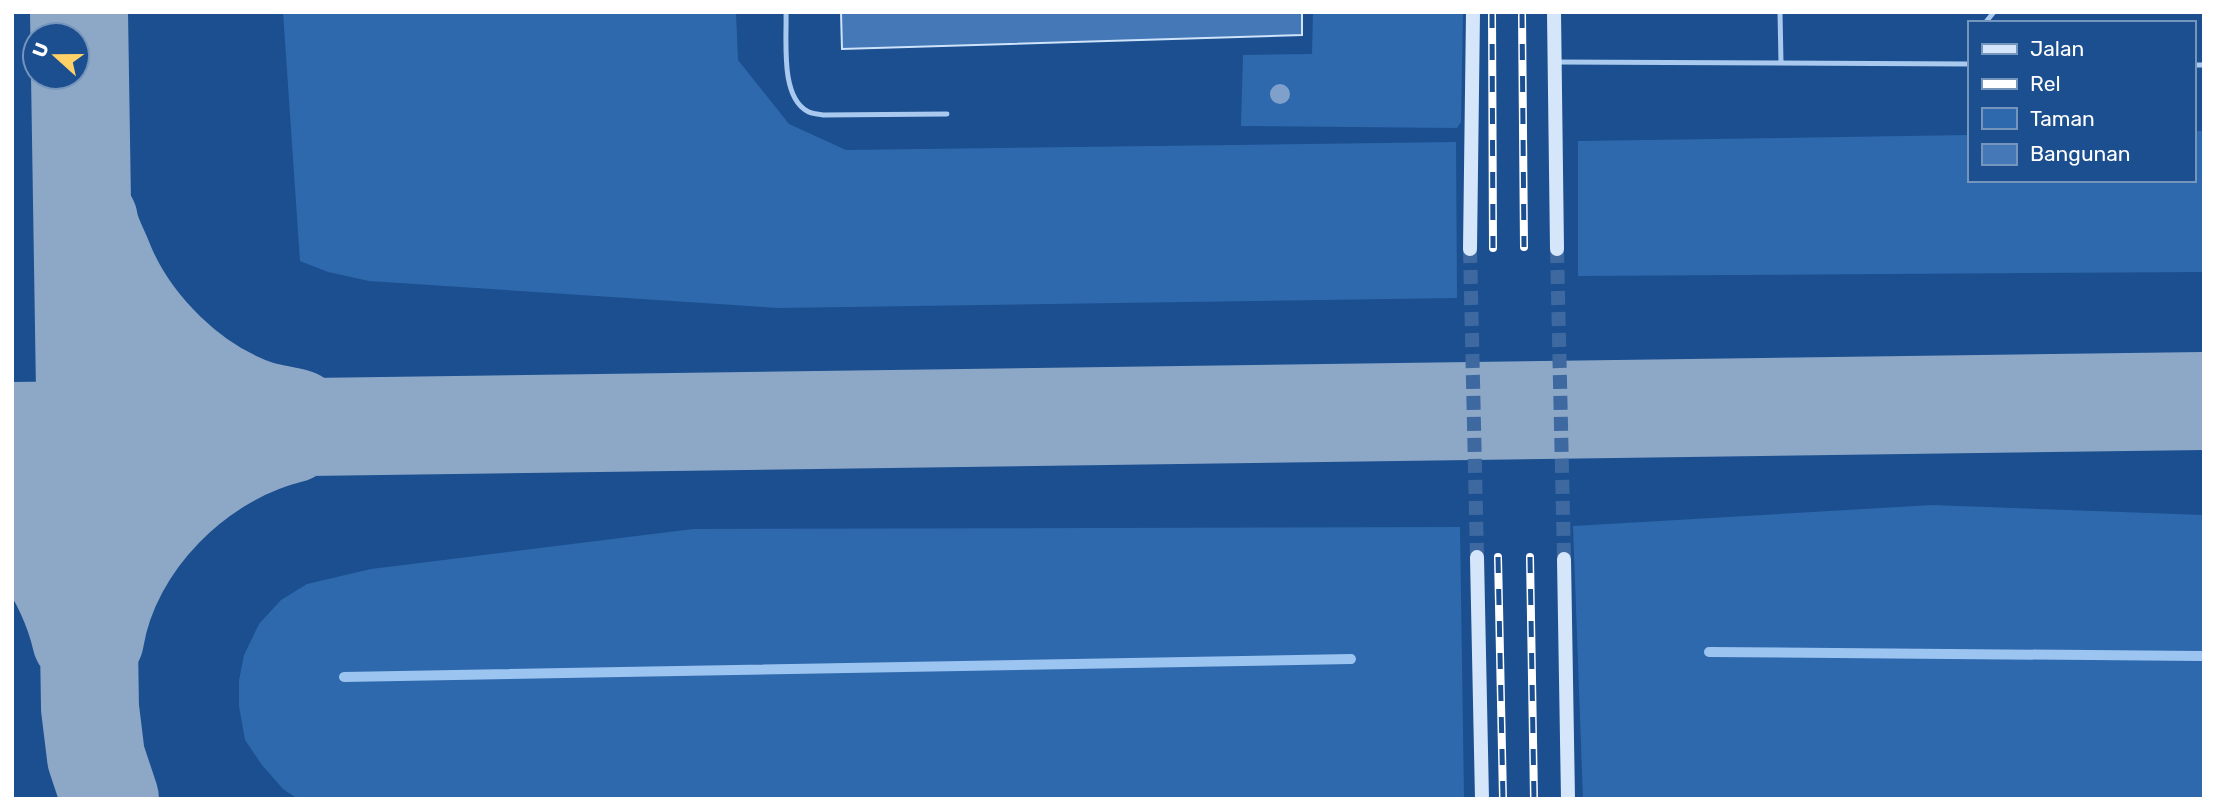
<svg xmlns="http://www.w3.org/2000/svg" width="2216" height="811" font-family="Rubik,sans-serif">
<style>
.green{fill:#2e69ad}
.lines{fill:none;stroke-linecap:round;stroke-linejoin:round}
.stream{stroke:#9cc4f0;stroke-width:10}
.taxiway{stroke:#8da7c7;stroke-width:98}
.building{fill:#4478b7;stroke:#cfe3fa;stroke-width:2}
.secondary-tunnel{stroke:#3d69a0;stroke-width:14;stroke-dasharray:14 7;stroke-linecap:butt}
.lane{stroke:#a9c9ee;stroke-width:5}
.secondary{stroke:#d6e6fa;stroke-width:14}
.rail-casing{stroke:#fff;stroke-width:8}
.rail{stroke:#1b4f8f;stroke-width:5;stroke-dasharray:16;stroke-linecap:butt}
.tree{fill:#7ea0ca}
</style>
<rect width="100%" height="100%" fill="#1b4f8f"/>
<path class="green" d="M283,12H736L738,60L789,124L846,150L1456,142L1457,298L778,308L369,281L328,272L300,261Z
M1313,12H1463L1461,122L1457,128L1241,126L1243,55L1312,54Z
M2193,131H2204V272L1578,276V141L1969,135V180H2193Z
M1932,505L2204,515V799H1583L1573,526Z
M1460,527L1464,799H298L283,789L262,765L245,740L239,706V680L244,655L259,624L281,600L307,584L371,569L693,529Z"/>
<g class="lines">
<path class="stream" d="M1709,652L2204,656
M344,677L1351,659"/>
<path class="taxiway" d="M79,12L90,708L96,757L110,799
M89,221C91,235 99,248 104,261C130,326 192,388 260,410C271,413 284,415 296,418
M12,431L2204,401
M12,514C44,550 70,592 81,639
M95,639C111,542 197,457 291,434"/>
</g>
<path class="building" d="M841,12H1302V35L842,49Z"/>
<g class="lines">
<path class="secondary-tunnel" d="M1470,249L1477,557
M1557,249L1564,559"/>
<path class="lane" d="M786,12C787,40 780,96 807,111C811,114 818,114 823,115L947,114
M1780,12L1781,63
M1985,23L1994,12
M1555,62L1969,64
M2193,65H2204"/>
<path class="secondary" d="M1554,12L1557,249
M1470,249L1473,12
M1477,557L1482,799
M1564,559L1568,799"/>
<defs>
<path id="rail" d="M1492,12L1493,248
M1522,12L1524,247
M1498,557L1503,799
M1530,557L1534,799"/>
</defs>
<use href="#rail" class="rail-casing"/>
<use href="#rail" class="rail"/>
</g>
<circle class="tree" cx="1280" cy="94" r="10"/>
<rect width="2216" height="811" fill="none" stroke="#ffffff" stroke-width="28"/>
<rect x="1968" y="21" width="228" height="161" fill="#1b4f8f" stroke="#7695bc" stroke-width="2"/>
<rect x="1982" y="44" width="35" height="10" fill="#d6e6fa" stroke="#7695bc" stroke-width="2"/>
<text x="2030" y="56" font-size="21" fill="#ffffff">Jalan</text>
<rect x="1982" y="79" width="35" height="10" fill="#ffffff" stroke="#7695bc" stroke-width="2"/>
<text x="2030" y="91" font-size="21" fill="#ffffff">Rel</text>
<rect x="1982" y="108" width="35" height="21" fill="#2e69ad" stroke="#7695bc" stroke-width="2"/>
<text x="2030" y="126" font-size="21" fill="#ffffff">Taman</text>
<rect x="1982" y="144" width="35" height="21" fill="#4478b7" stroke="#7695bc" stroke-width="2"/>
<text x="2030" y="161" font-size="21" fill="#ffffff">Bangunan</text>
<g transform="translate(56 56) rotate(291)"><circle r="33" fill="#1b4f8f" stroke="#7695bc" stroke-width="2"/>
<path d="M0-5L12 26L0 18L-12 26Z" fill="#ffd166"/>
<text y="-10" font-size="19" font-weight="bold" text-anchor="middle" fill="#ffffff">U</text>
</g>
</svg>
